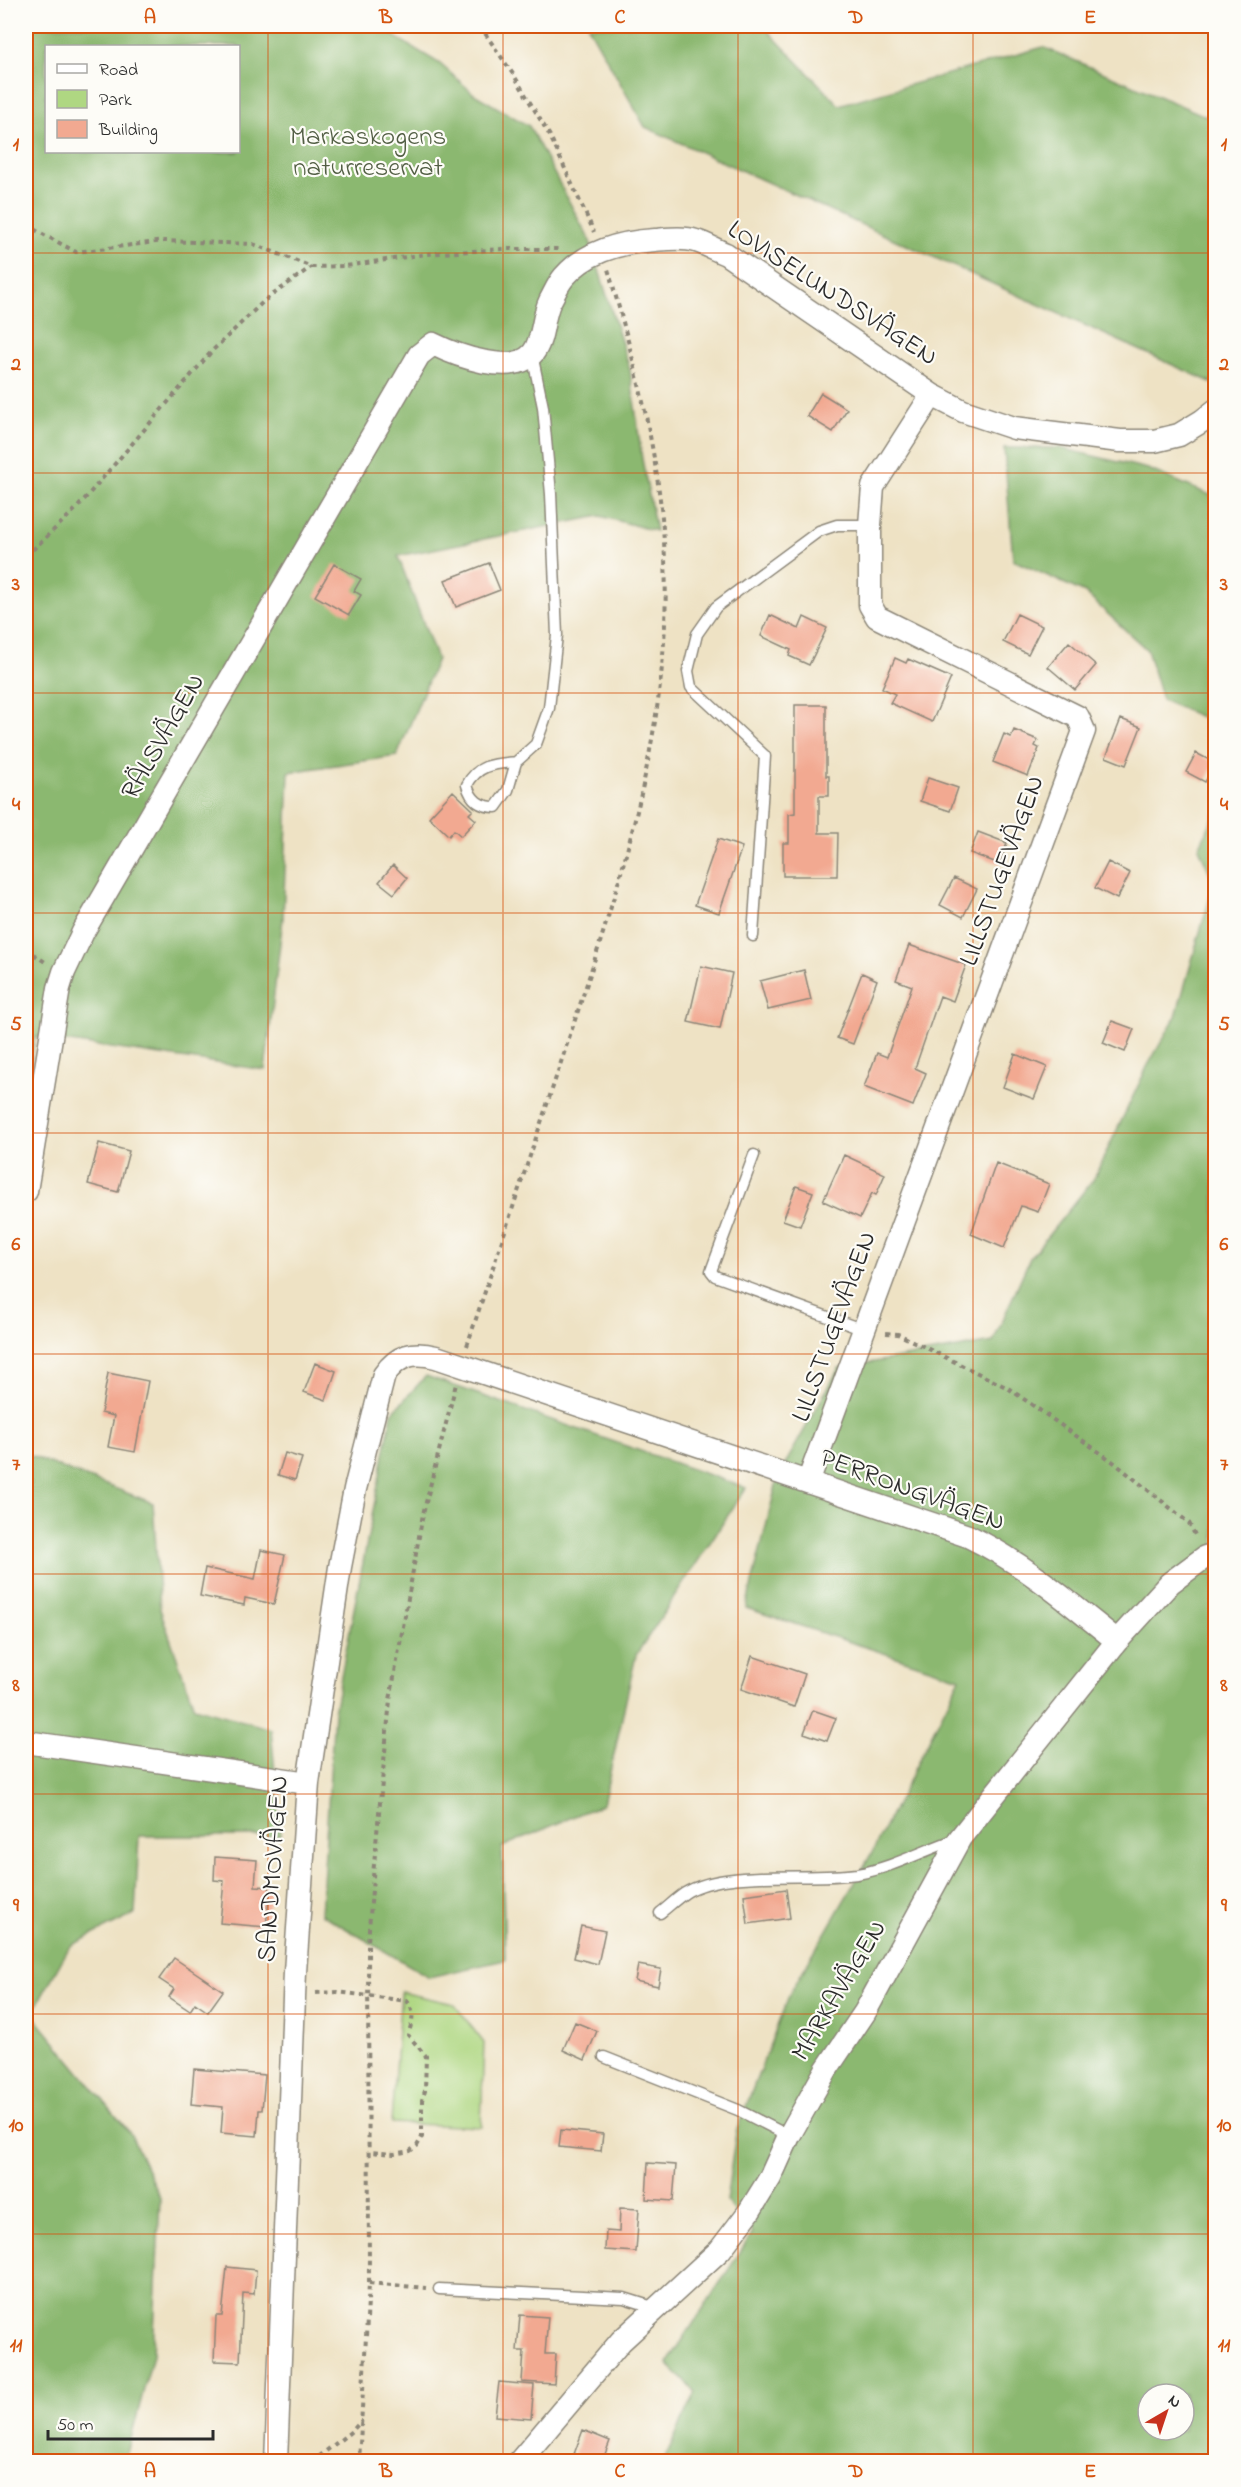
<svg xmlns="http://www.w3.org/2000/svg" width="1241" height="2487" font-family="'Indie Flower',sans-serif">
<style>
.green{fill:#afd782;stroke:#6d8156;stroke-width:1.5}
.forest{fill:#8bb870;stroke:#5b724e;stroke-width:1.5;fill-rule:evenodd}
.building{fill:#f2a991}
.lines{fill:none;stroke-linecap:round;stroke-linejoin:round}
.lane-casing{stroke:#8c8678;stroke-width:13}
.street-casing{stroke:#8c8678;stroke-width:25}
.path{stroke:#8c8678;stroke-width:4;stroke-dasharray:4.5 4.5;stroke-linecap:butt}
.lane{stroke:#fff;stroke-width:10}
.street{stroke:#fff;stroke-width:22}
.grid{fill:none;stroke:#d5540f;stroke-width:1.5;stroke-opacity:0.55}
.labels{text-anchor:middle;dominant-baseline:central;stroke-width:4.5;stroke-linejoin:round;paint-order:stroke}
.park-label{font-size:27px;fill:#535f45;stroke:#fdfcf7}
.street-label{font-size:27px;fill:#2b2b2b;stroke:#fdfcf7}
.neatline{fill:none;stroke:#d5540f;stroke-width:2}
.grid-label{font-size:20px;text-anchor:middle;font-weight:bold;fill:#d5540f}
</style>
<rect width="100%" height="100%" fill="#fdfcf7"/>
<filter id="ink" filterUnits="userSpaceOnUse"><feTurbulence type="fractalNoise" baseFrequency=".0167" numOctaves="2"/><feDisplacementMap in="SourceGraphic" scale="12" xChannelSelector="R" yChannelSelector="G"/><feConvolveMatrix kernelMatrix="1 2 1 2 8 2 1 2 1" color-interpolation-filters="sRGB"/></filter>
<filter id="wash" filterUnits="userSpaceOnUse"><feTurbulence type="fractalNoise" baseFrequency=".008" numOctaves="4" result="noise"/><feDisplacementMap in="SourceGraphic" scale="24" xChannelSelector="R" yChannelSelector="G"/><feGaussianBlur stdDeviation="1.35" result="paint"/><feColorMatrix in="noise" values="0 0 0 0 0 0 0 0 0 0 0 0 0 0 0 0 0 1.4 0 .05"/><feComposite in="paint" operator="in"/></filter>
<g filter="url(#wash)">
<rect width="100%" height="100%" fill="#eee2c4"/>
<path class="green" d="M401,1992L454,2004L484,2043L481,2127L391,2123Z"/>
<path class="forest" d="M26,26H377L439,63L474,94L529,126L590,241L630,370L642,459L656,531L600,516L398,556L437,659L397,756L289,772L283,918L265,1070L35,1037L26,1090ZM46,46H238V152H46Z
M588,26H763L839,105L1043,47L1215,120V384L645,127Z
M1004,448H1060L1148,469L1215,497V723L1162,700L1147,650L1085,593L1013,560Z
M1215,813V2461L663,2462L696,2392L667,2364L753,2232L726,2201L736,2132L790,1993L873,1851L960,1678L746,1608L778,1477L839,1368L993,1342L1030,1258L1093,1180L1147,1067L1176,1016L1214,883L1199,848ZM1148,2394H1184V2430H1148Z
M426,1376L746,1488L636,1655L603,1804L502,1847L505,1960L429,1977L321,1914L334,1712L392,1413Z
M26,1454L153,1503L160,1609L194,1707L271,1729L281,1836H139L135,1914L70,1946L32,2014L130,2133L160,2198L153,2355L125,2461H26Z"/>
<g id="blocks">
<path class="building" d="M821,393L847,409L833,432L807,416Z
M489,563L500,590L456,607L445,580Z
M334,564L361,579L354,591L361,595L349,615L315,596Z
M1017,614L1042,626L1028,654L1003,642Z
M770,615L799,629L804,617L827,628L809,665L789,656L791,650L761,636Z
M1069,642L1096,665L1075,690L1048,667Z
M895,658L906,663L908,659L951,678L932,722L890,703L895,694L882,688Z
M795,705H826V776H829V796H819V833H838L837,876H783V843H789V814L795,813Z
M1121,719L1141,727L1126,765L1106,757Z
M1014,730L1038,740L1035,746L1039,748L1028,776L993,762L1004,734L1011,737Z
M1196,753L1215,763L1205,782L1186,772Z
M928,778L958,788L950,811L920,801Z
M453,791L473,810L469,814L476,820L461,836L454,830L449,836L429,817Z
M978,832L1007,843L1000,864L970,853Z
M718,839L742,847L719,913L695,905Z
M1108,862L1130,873L1117,899L1095,888Z
M393,865L407,878L394,894L379,882Z
M954,878L977,889L963,917L940,905Z
M909,945L966,965L953,1001L940,996L915,1068L926,1073L913,1106L864,1087L877,1053L887,1057L912,986L896,980Z
M701,966L732,973L720,1029L688,1022Z
M804,970L811,1000L768,1010L760,981Z
M862,973L877,980L853,1044L837,1038Z
M1112,1021L1134,1029L1125,1052L1103,1043Z
M1015,1054L1047,1067L1034,1099L1003,1087Z
M99,1143L129,1151L118,1192L88,1184Z
M844,1155L885,1174L876,1195L872,1193L860,1218L823,1201Z
M996,1163L1049,1184L1038,1212L1021,1206L1004,1248L971,1234Z
M796,1186L813,1192L800,1226L783,1220Z
M315,1363L336,1371L326,1400L304,1392Z
M108,1373L148,1381L135,1452L108,1447L114,1416L101,1413Z
M285,1453L302,1458L295,1480L278,1475Z
M261,1550L285,1555L274,1604L245,1598L244,1605L200,1596L205,1568L255,1579Z
M752,1656L805,1674L794,1707L741,1689Z
M813,1710L836,1718L827,1741L804,1733Z
M215,1857L257,1860L255,1886L270,1887L266,1927L220,1923L224,1881L214,1880Z
M786,1889L790,1918L748,1924L744,1895Z
M581,1926L605,1931L598,1964L574,1958Z
M174,1958L223,1991L208,2012L195,2003L190,2011L169,1997L174,1989L159,1979Z
M638,1965L661,1969L658,1986L635,1981Z
M575,2022L597,2031L585,2060L563,2050Z
M194,2069L265,2075L262,2110H259L257,2136L221,2133L223,2107L191,2104Z
M561,2130L603,2134L601,2151L559,2147Z
M648,2163L676,2165L673,2201L646,2199Z
M620,2208L639,2209L636,2252L605,2250L606,2231L619,2232Z
M227,2267L256,2270L254,2294L243,2293L240,2362L214,2361L216,2316H222Z
M520,2315L548,2317L545,2354H556L554,2384L522,2382L524,2351H517Z
M499,2382L534,2385L531,2419L495,2416Z
M583,2430L610,2441L602,2462H592L574,2454Z"/>
</g>
</g>
<g filter="url(#ink)">
<use href="#blocks" fill-opacity="0" stroke="#8c8678" stroke-width="1.5"/>
<g class="lines">
<defs>
<path id="lane" d="M516,762C494,764 478,764 467,785C471,800 480,807 496,807L508,790L516,762L536,744L549,708L557,635L551,494L543,407L532,354
M753,936L765,756L691,687L688,671L697,634L716,607L819,531L837,525H870
M754,1155L711,1271L715,1276L864,1330
M660,1913C668,1907 676,1899 685,1893C725,1868 809,1881 857,1874C892,1868 924,1850 957,1839
M604,2057L738,2110L789,2136
M439,2289L624,2298L656,2308"/>
<path id="street" d="M26,1191L59,988L64,972L83,932L419,355L433,344C455,355 513,377 533,353C544,339 542,317 550,301C554,294 558,284 564,277C587,250 622,242 655,240C668,239 684,237 696,241C706,244 716,250 726,254L932,395L963,411L1014,428L1120,441H1154L1179,435L1202,421L1216,410
M808,1482L1084,731L1078,717L877,617L870,605V525L873,487L932,395
M26,1742L308,1783
M276,2462L295,1972L308,1783L340,1567L355,1489L384,1375C398,1355 413,1351 436,1357L968,1536C1024,1563 1070,1603 1117,1641
M519,2462L621,2341L720,2250L749,2212L770,2178L789,2136L826,2070L865,2012L960,1838L1117,1641L1170,1583L1205,1557L1216,1554"/>
</defs>
<use href="#lane" class="lane-casing"/>
<use href="#street" class="street-casing"/>
<path class="path" d="M480,26L515,77L550,136L594,232
M26,225L76,252L164,241L253,244L312,267L346,266L426,254L503,249H560
M26,556L76,509L212,351L264,301L311,267
M26,949L45,962
M886,1333L898,1334L1008,1388L1112,1461L1189,1523L1196,1537
M467,1346C501,1243 535,1141 569,1038C622,878 676,714 664,542C658,449 634,359 608,269
M316,1993L338,1992L407,2001C416,2012 412,2022 408,2035L426,2056L425,2091L422,2100V2137L417,2146L410,2151L394,2154L370,2152
M369,2283L426,2288
M312,2462L353,2430L362,2420
M359,2462L369,2283L368,1942L374,1864L390,1700L423,1514L456,1384"/>
<use href="#lane" class="lane"/>
<use href="#street" class="street"/>
</g>
</g>
<path class="grid" d="M268,26V2462M503,26V2462M738,26V2462M973,26V2462M26,253H1216M26,473H1216M26,693H1216M26,913H1216M26,1133H1216M26,1354H1216M26,1574H1216M26,1794H1216M26,2014H1216M26,2234H1216"/>
<g class="labels">
<g class="park-label">
<text x="368" y="137">Markaskogens<tspan x="368" dy="31">naturreservat</tspan></text>
</g>
<g class="street-label">
<text transform="translate(832 294) rotate(33)">LOVISELUNDSVÄGEN</text>
<text transform="translate(164 737) rotate(-60)">RÄLSVÄGEN</text>
<text transform="translate(1003 871) rotate(-70)">LILLSTUGEVÄGEN</text>
<text transform="translate(835 1327) rotate(-70)">LILLSTUGEVÄGEN</text>
<text transform="translate(912 1491) rotate(20)">PERRONGVÄGEN</text>
<text transform="translate(274 1869) rotate(-86)">SANDMOVÄGEN</text>
<text transform="translate(840 1991) rotate(-59)">MARKAVÄGEN</text>
</g>
</g>
<rect width="1241" height="2487" fill="none" stroke="#fdfcf7" stroke-width="66"/>
<rect x="45" y="45" width="195" height="108" fill="#fdfcf7" stroke="#a9a8a5" stroke-width="1.5"/>
<rect x="57" y="64" width="30" height="9" fill="#ffffff" stroke="#a9a8a5" stroke-width="1.5"/>
<text x="99" y="75" font-size="18" fill="#2b2b2b">Road</text>
<rect x="57" y="90" width="30" height="18" fill="#afd782" stroke="#a9a8a5" stroke-width="1.5"/>
<text x="99" y="105" font-size="18" fill="#2b2b2b">Park</text>
<rect x="57" y="120" width="30" height="18" fill="#f2a991" stroke="#a9a8a5" stroke-width="1.5"/>
<text x="99" y="135" font-size="18" fill="#2b2b2b">Building</text>
<g transform="translate(1166 2412) rotate(39)"><circle r="28" fill="#fdfcf7" stroke="#a9a8a5" stroke-width="1.5"/>
<path d="M0-4.5L10 22L0 15L-10 22Z" fill="#c8321e"/>
<text y="-9" font-size="16" font-weight="bold" text-anchor="middle" fill="#2b2b2b">N</text>
</g>
<path d="M48 2430v9h165v-9" fill="none" stroke="#2b2b2b" stroke-width="3"/>
<text x="57" y="2430" font-size="18" fill="#2b2b2b" stroke="#fdfcf7" stroke-width="4.5" paint-order="stroke">50 m</text>
<rect x="33" y="33" width="1175" height="2421" class="neatline"/>
<g class="grid-label">
<text x="150" y="23">A</text>
<text x="386" y="23">B</text>
<text x="620" y="23">C</text>
<text x="856" y="23">D</text>
<text x="1090" y="23">E</text>
<text x="16" y="150">1</text>
<text x="1224" y="150">1</text>
<text x="16" y="370">2</text>
<text x="1224" y="370">2</text>
<text x="16" y="590">3</text>
<text x="1224" y="590">3</text>
<text x="16" y="810">4</text>
<text x="1224" y="810">4</text>
<text x="16" y="1030">5</text>
<text x="1224" y="1030">5</text>
<text x="16" y="1250">6</text>
<text x="1224" y="1250">6</text>
<text x="16" y="1470">7</text>
<text x="1224" y="1470">7</text>
<text x="16" y="1691">8</text>
<text x="1224" y="1691">8</text>
<text x="16" y="1911">9</text>
<text x="1224" y="1911">9</text>
<text x="16" y="2131">10</text>
<text x="1224" y="2131">10</text>
<text x="16" y="2351">11</text>
<text x="1224" y="2351">11</text>
<text x="150" y="2477">A</text>
<text x="386" y="2477">B</text>
<text x="620" y="2477">C</text>
<text x="856" y="2477">D</text>
<text x="1090" y="2477">E</text>
</g>
</svg>
